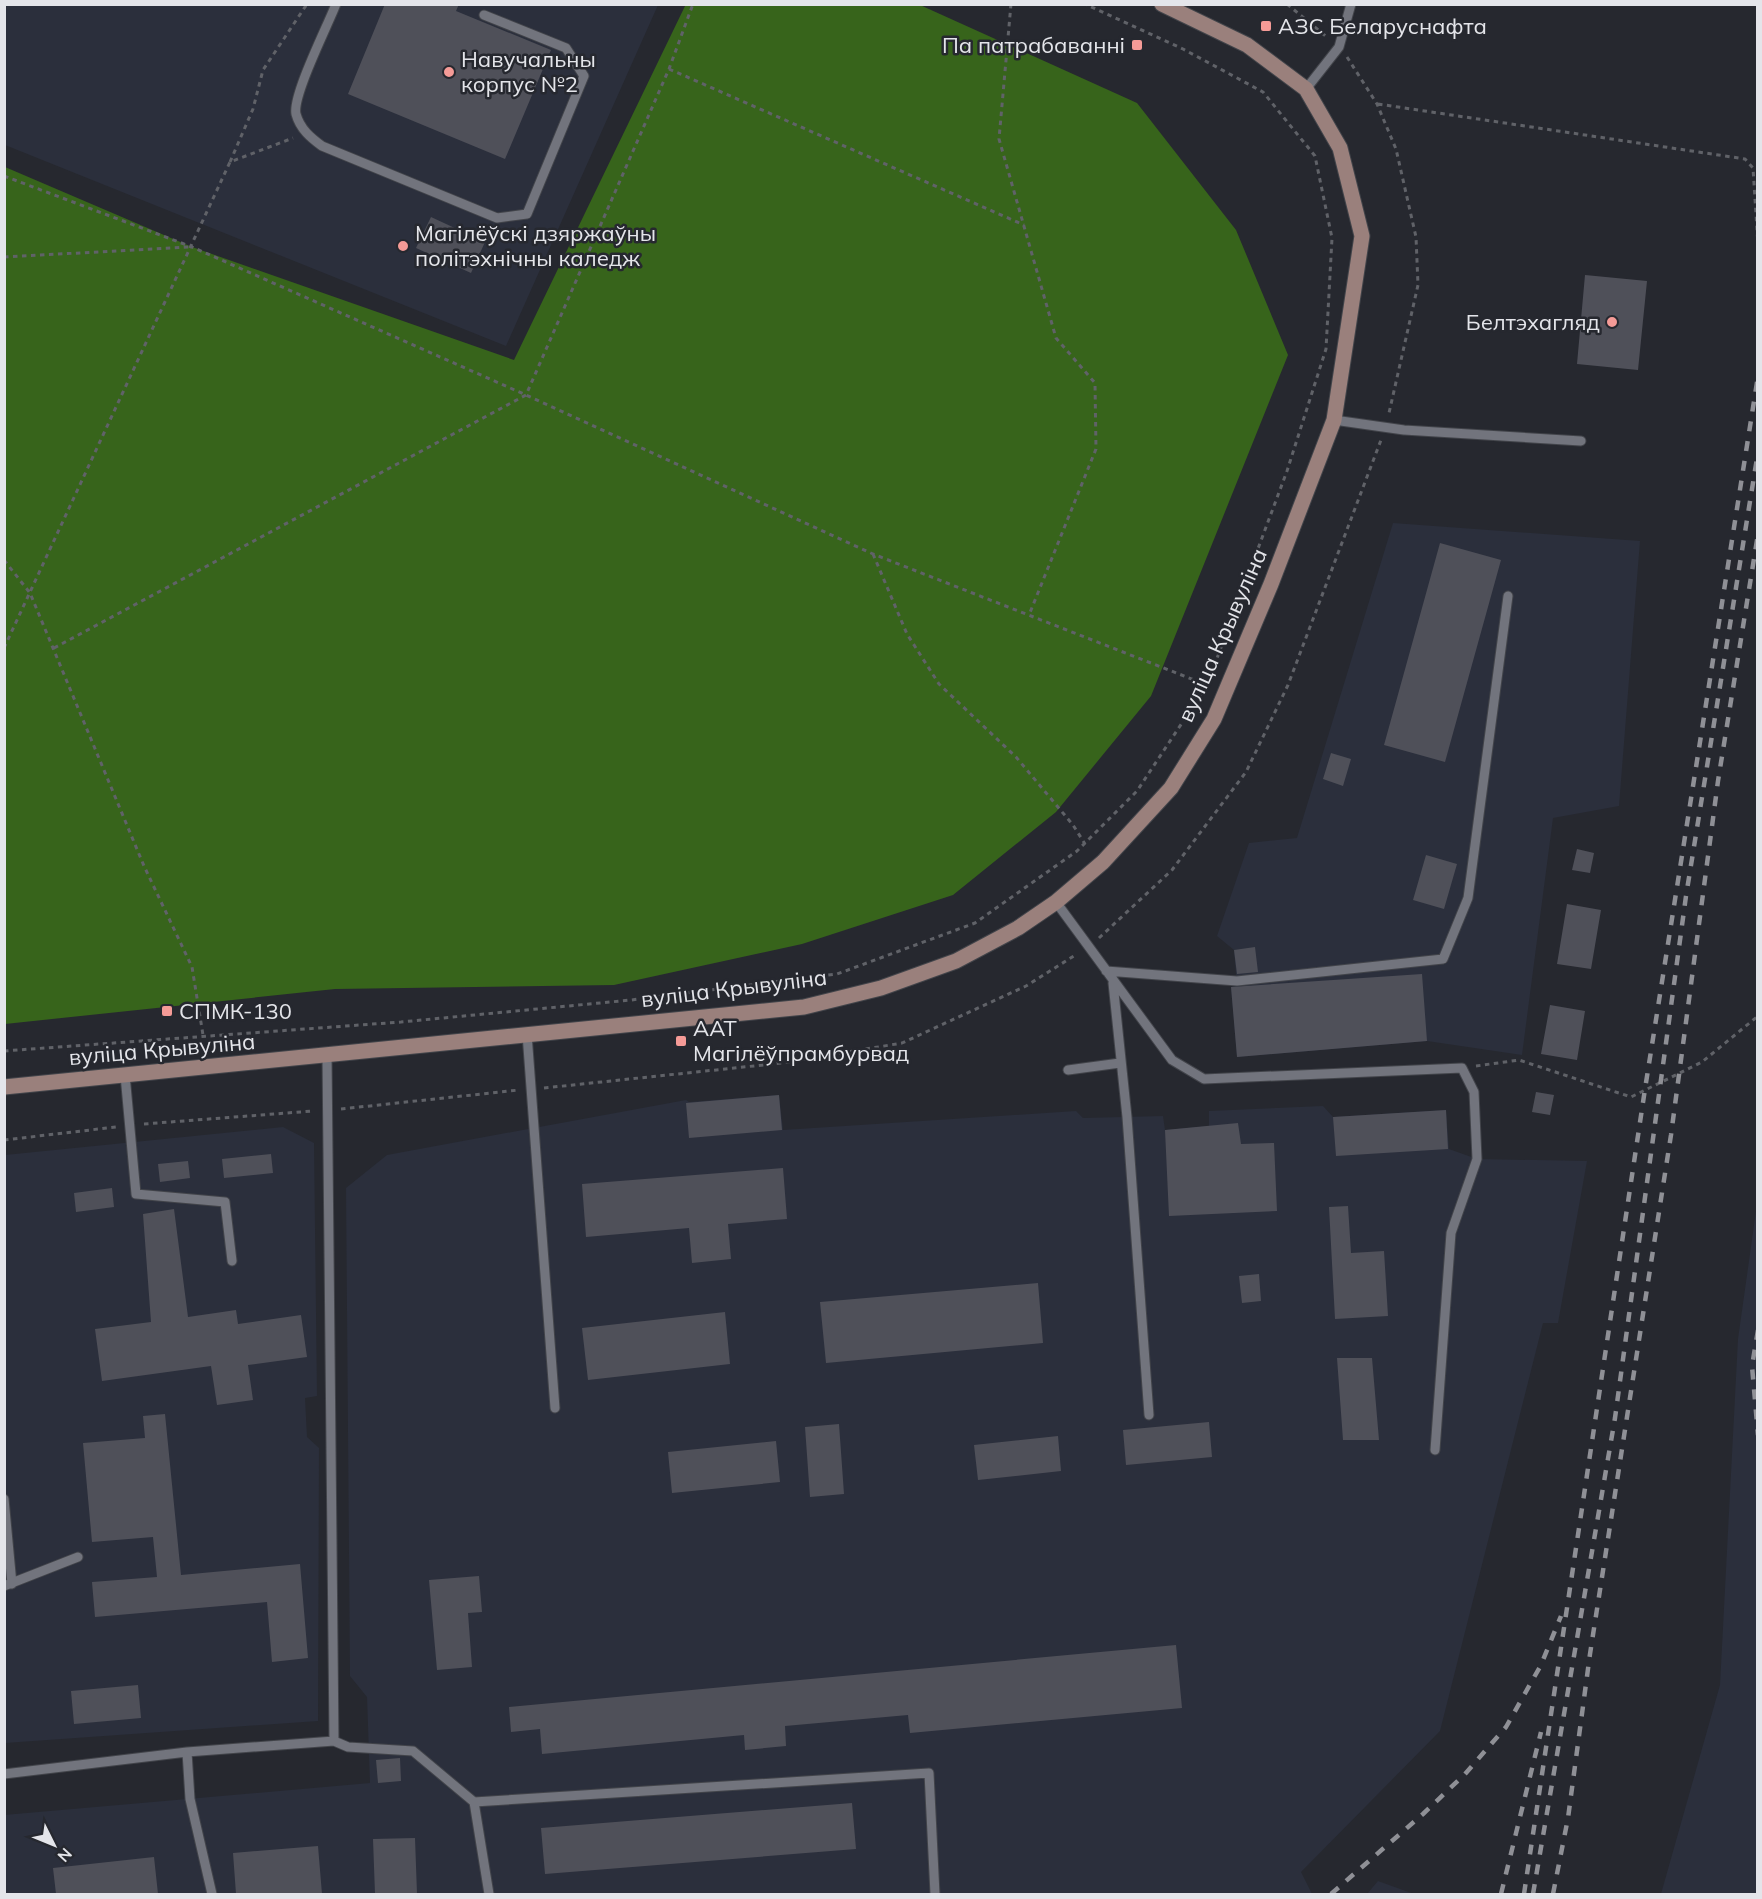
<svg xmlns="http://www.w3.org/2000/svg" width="1762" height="1899" font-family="Mulish,sans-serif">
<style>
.built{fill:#2b2f3c}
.forest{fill:#37641b}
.building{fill:#4f5059}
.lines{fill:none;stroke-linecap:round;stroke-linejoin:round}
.service-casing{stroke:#42444a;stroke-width:11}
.secondary-casing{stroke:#42444a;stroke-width:17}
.path{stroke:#606268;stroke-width:3;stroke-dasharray:4.5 4.5;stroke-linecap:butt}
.service{stroke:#72747d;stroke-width:9}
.secondary{stroke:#9a807c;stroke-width:15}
.rail{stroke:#8f9096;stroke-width:4.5;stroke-dasharray:10 10;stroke-linecap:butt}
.poi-dot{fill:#f59b97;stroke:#26282f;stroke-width:2}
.labels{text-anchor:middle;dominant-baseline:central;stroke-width:5;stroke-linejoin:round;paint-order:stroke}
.poi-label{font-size:22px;fill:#e4e5ea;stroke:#26282f;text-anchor:start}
.street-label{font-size:22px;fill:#e4e5ea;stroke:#26282f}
</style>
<rect width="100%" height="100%" fill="#26282f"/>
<path class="built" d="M4,5H658L506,346L5,145Z
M1393,523L1640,541L1619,806L1553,818L1522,1055L1427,1041L1237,1057L1231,987L1237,986L1234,950L1217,936L1249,843L1297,838Z
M779,1095L783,1130L1076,1111L1083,1118L1163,1116L1165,1130L1209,1126V1111L1323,1106L1333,1117L1446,1110L1449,1149L1477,1159L1587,1161L1558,1323H1543L1440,1731L1301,1872L1312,1894H5L4,1815L370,1783L367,1697L350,1676L346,1188L387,1155L686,1100L689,1102Z
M283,1127L314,1143L317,1396L305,1398L307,1437L319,1448L318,1721L5,1743V1155Z
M1757,1204V1894H1661L1720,1685L1738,1339Z
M1378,1881L1414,1894H1367Z"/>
<path class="forest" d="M686,4L920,5L1137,103L1236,230L1288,355L1151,696L1056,812L953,895L802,944L614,985L335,989L5,1024V167L192,247L514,360Z"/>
<path class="building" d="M385,4H459L456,11L551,50L505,159L348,94Z
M431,217L485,242L471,273L416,248Z
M1585,275L1647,281L1638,370L1577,364Z
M1440,543L1501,560L1445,762L1384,745Z
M1331,753L1351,759L1343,786L1323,779Z
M1577,849L1594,853L1590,873L1572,870Z
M1426,855L1457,864L1444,909L1413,900Z
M1567,904L1601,910L1591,969L1557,964Z
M1255,947L1258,972L1237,974L1234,950Z
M1422,974L1427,1041L1237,1057L1231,987Z
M1550,1005L1585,1011L1577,1060L1541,1054Z
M1536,1092L1554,1095L1550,1115L1532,1112Z
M779,1095L782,1130L689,1138L686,1103Z
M1446,1110L1448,1149L1336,1156L1333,1117Z
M1238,1123L1241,1144L1274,1143L1277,1211L1169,1216L1165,1130Z
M271,1154L273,1173L224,1178L222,1159Z
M188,1161L190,1178L160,1182L158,1164Z
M783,1168L787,1219L728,1224L731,1259L692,1263L689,1228L586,1237L582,1184Z
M112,1188L114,1207L76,1212L74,1193Z
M1348,1206L1351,1253L1384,1251L1388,1316L1335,1319L1329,1207Z
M174,1209L188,1317L236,1310L238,1324L301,1315L307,1357L248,1365L253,1400L217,1405L211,1366L102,1381L95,1329L151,1322L143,1214Z
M1259,1274L1261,1301L1242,1303L1239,1276Z
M1038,1283L1043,1343L826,1363L820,1302Z
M725,1312L730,1364L588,1380L582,1328Z
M1337,1358H1372L1379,1440H1343Z
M165,1414L181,1575L300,1564L308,1658L272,1662L267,1602L95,1617L92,1582L157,1577L153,1537L92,1542L83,1443L145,1438L143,1416Z
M1209,1422L1212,1457L1126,1465L1123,1430Z
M839,1424L844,1494L810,1497L805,1427Z
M1058,1436L1061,1471L978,1480L974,1445Z
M776,1441L780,1482L672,1493L668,1452Z
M479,1576L482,1612L468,1613L472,1667L437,1670L429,1580Z
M1176,1645L1182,1708L910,1733L908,1715L785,1726L786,1746L745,1750L744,1735L542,1754L540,1729L511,1732L509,1707Z
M138,1685L141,1718L74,1724L71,1691Z
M400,1758L401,1781L378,1783L376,1760Z
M852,1803L856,1849L545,1874L541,1828Z
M415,1838L417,1894H375L373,1839Z
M318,1846L322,1894H236L233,1853Z
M154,1857L158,1894H56L53,1868Z"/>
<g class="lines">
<defs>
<path id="service" d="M336,4C328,25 292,96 296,114C300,129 311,138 322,146L497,218L527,214L584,76L566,48L484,15
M1306,89L1339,47L1351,4
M1334,420L1404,430L1581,441
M1056,902L1172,1060L1204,1079L1462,1068L1474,1092L1477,1159L1451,1233L1435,1450
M1106,971L1237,981L1443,959L1468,898L1508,596
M1113,983L1127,1117L1149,1415
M527,1034L555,1408
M1068,1070L1120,1063
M125,1075L136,1194L225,1202L232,1261
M4,1499L12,1584
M4,1586L78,1557
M334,1741L348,1747L413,1751L474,1802L489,1894
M187,1752L190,1799L212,1894
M4,1774L187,1752L334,1741L327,1056
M474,1802L929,1773L935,1894"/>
<path id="secondary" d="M4,1087L804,1007L881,988L956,961L1018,928L1056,902L1103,862L1171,788L1214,719L1271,584L1334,420L1362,236L1340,148L1306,89L1247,45L1162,4"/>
</defs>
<use href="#service" class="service-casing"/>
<use href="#secondary" class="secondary-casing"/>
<path class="path" d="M1011,4L999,139L1056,338L1095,383L1096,449L1029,615
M1287,4L1328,38
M1347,57L1377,104L1396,149L1416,237L1418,285L1389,413
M669,69L1024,225
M1378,104L1745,159L1753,168L1758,245
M230,162L253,109L263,70L307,4
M4,176L192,247L526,395L873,554L1207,685
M4,257L190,247
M873,554L907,634L939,684L1016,757L1073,825L1085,844
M4,560L30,593L144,866L192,967L203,1035
M4,648L230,162L293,138
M54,648L526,395L669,69L693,4
M1099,938L1172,870L1246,772L1288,685L1381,440
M4,1051L401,1022L631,1000L837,974L975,923L1077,851L1137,791L1207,685L1287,471L1326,349L1332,238L1315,156L1263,92L1183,49L1085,4
M1476,1066L1519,1060L1631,1097L1702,1062L1758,1016
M544,1088L782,1063L902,1043L1026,986L1077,954
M341,1109L519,1090
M144,1124L313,1111
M4,1140L116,1127"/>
<use href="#service" class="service"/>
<use href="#secondary" class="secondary"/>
<path class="rail" d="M1758,1330L1752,1366L1758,1435
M1331,1894L1423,1814L1465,1774L1506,1727L1541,1665L1561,1616
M1501,1894L1541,1732
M1524,1894L1645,1089L1758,376
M1533,1894L1615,1418L1686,896L1758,452
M1553,1894L1568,1818L1590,1654L1671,1135L1718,781L1758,534"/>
</g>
<g class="poi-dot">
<rect x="1260" y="20" width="12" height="12" rx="3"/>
<rect x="1131" y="39" width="12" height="12" rx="3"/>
<circle cx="449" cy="72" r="6"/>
<circle cx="403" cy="246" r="6"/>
<circle cx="1612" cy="322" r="6"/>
<rect x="161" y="1005" width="12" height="12" rx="3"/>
<rect x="675" y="1035" width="12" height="12" rx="3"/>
</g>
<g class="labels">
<g class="poi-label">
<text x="1278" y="26">АЗС Беларуснафта</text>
<text x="1125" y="45" text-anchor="end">Па патрабаванні</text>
<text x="461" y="59">Навучальны<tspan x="461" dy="25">корпус №2</tspan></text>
<text x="415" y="233">Магілёўскі дзяржаўны<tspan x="415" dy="25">політэхнічны каледж</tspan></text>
<text x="1600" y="322" text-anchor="end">Белтэхагляд</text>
<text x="179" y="1011">СПМК-130</text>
<text x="693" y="1028">ААТ<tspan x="693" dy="25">Магілёўпрамбурвад</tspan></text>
</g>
<g class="street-label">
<text transform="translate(1222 635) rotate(-66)">вуліца Крывуліна</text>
<text transform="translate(734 988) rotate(-7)">вуліца Крывуліна</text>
<text transform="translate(162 1049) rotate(-5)">вуліца Крывуліна</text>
</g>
</g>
<rect width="1762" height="1899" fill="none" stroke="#e4e5ea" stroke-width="12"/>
<g transform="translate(54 1845) rotate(133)" stroke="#26282f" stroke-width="4.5" paint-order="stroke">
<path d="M0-4.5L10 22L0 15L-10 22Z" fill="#e4e5ea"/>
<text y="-9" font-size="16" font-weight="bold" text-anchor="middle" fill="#e4e5ea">N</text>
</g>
</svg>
